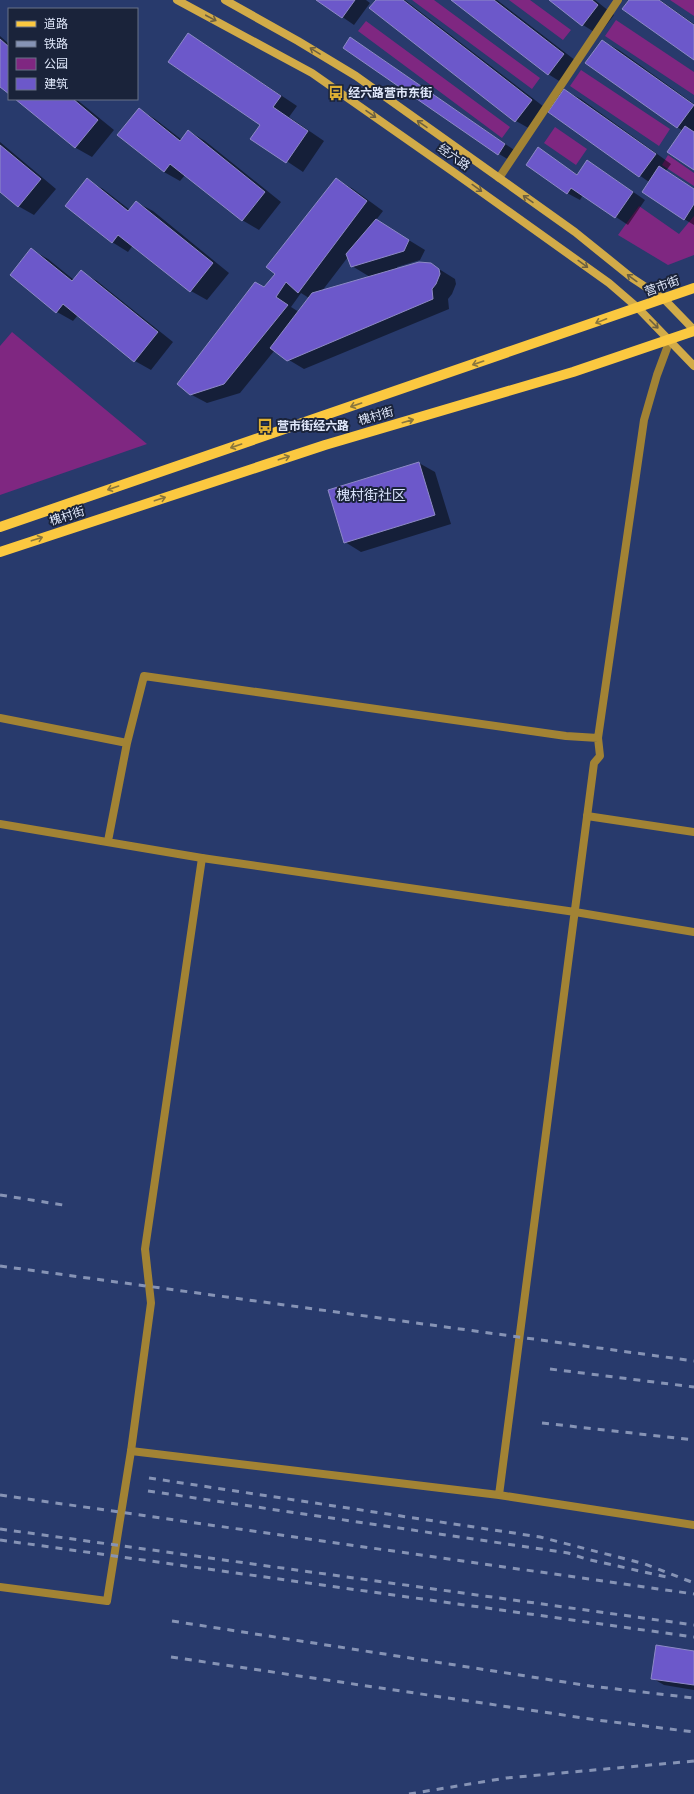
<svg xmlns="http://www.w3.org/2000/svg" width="694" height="1794" font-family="'Fira Sans Condensed','Noto Sans SC',sans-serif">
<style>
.green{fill:#7f2781}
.shadow{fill:#0007;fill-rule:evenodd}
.building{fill:#6c58ca;stroke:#8e8ac6}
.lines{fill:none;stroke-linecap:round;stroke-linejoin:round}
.service{stroke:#a28334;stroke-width:8}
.minor{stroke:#a28334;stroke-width:8}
.secondary{stroke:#d2ab48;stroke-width:8}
.primary{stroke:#fbc840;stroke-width:10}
.rail{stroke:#8693b5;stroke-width:3;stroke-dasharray:7 7;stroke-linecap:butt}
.oneway{stroke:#6d6040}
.oneway2{stroke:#8a763d}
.labels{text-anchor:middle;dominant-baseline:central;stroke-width:4;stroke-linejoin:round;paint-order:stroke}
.poi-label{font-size:12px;font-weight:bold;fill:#e0e8fb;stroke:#1a233a;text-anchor:start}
.street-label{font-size:12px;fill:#e0e8fb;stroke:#1a233a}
.quarter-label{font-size:14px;fill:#d9e3fc;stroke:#1a233a}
</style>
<rect width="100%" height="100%" fill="#283a6c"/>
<path class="green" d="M412,0H434L540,78L532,89Z
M509,0H530L571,30L563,40Z
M670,0H694V16Z
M616,20L694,72V95L605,36Z
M366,21L510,127L502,138L358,31Z
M581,70L670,129L659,146L570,86Z
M555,127L587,149L576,165L544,143Z
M668,155L694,173V186L662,165Z
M639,206L679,234L694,216V255L668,265L618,235Z
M12,332L147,444L0,495V346Z"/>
<path class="shadow" d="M318,0H366L370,3L354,25Z
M377,0H405L548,110L532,130L516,121L371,8Z
M452,0H497L580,64L564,84L548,74Z
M550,0H595L614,15L599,35L583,25Z
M630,0H660L694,24V59Z
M189,34L297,106L289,117L324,141L303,172L252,138L261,124Z
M0,36L9,44V93L0,85Z
M602,41L619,50L694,104V168L683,131L587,63Z
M363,46L517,152L511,161L499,154Z
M564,90L581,99L671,164L666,171L694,189V225L684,219L649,182L549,112Z
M17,99H76L114,130L92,157L76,148Z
M139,109L155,119L182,140L189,131L205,141L281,202L259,230L242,220L185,175L180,181L164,172Z
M0,142L56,189L34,215L18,206L0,191Z
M538,149L578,175L588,161L645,200L628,225L583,195L580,200L567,193Z
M336,179L353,189L383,211L376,220L425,250L420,260L397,267V269L431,264L455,279L456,284L452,294L448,299L449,309L304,369L274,351L240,393L207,403L190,394L276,274ZM348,257L352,266L370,277L322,291ZM301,293L309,298L299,312L291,307Z
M87,180L103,189L130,210L136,202L153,211L229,273L207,300L191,291L133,245L128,252L112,242Z
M32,250L48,259L74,280L81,272L97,281L173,342L151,370L135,361L78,315L73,321L57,312Z
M419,463L435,472L451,524L361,552L345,542Z
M694,1652V1690L664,1685L652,1678Z"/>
<path class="building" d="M316,0H355L342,18Z
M376,0H403L532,100L515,122L369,8Z
M451,0H494L564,54L548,75Z
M549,0H592L598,5L582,26Z
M629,0H659L694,25V60L622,9Z
M188,33L281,96L273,107L308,131L286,163L250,139L260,125L168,62Z
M350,37L505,144L498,155L343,48Z
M0,39L9,47V94L0,87Z
M602,40L694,105L677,128L585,63Z
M564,89L656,154L639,177L548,112Z
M15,99H73L98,120L75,148Z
M139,108L180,141L188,130L265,192L242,221L170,164L164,172L117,135Z
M685,126L694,132V170L667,152Z
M0,145L41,179L18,207L0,192Z
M538,147L577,175L587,160L633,192L615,218L571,188L567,194L526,165Z
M659,166L694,189V204L684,220L642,192Z
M87,178L128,211L136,201L213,263L190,292L118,235L112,243L65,206Z
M336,178L367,201L298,293L286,282L276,297L288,305L224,384L190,395L177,384L255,282L264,287L275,274L266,267Z
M376,219L409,240L404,251L351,267L346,254Z
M31,248L72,281L81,270L158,332L134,362L63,304L56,313L10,275Z
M419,262L431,263L439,269L440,274L436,284L432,289L433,299L287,361L270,348L312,293Z
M419,462L435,515L344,543L328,490Z
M656,1645L694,1651V1685L651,1679Z"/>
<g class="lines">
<path class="service" d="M587,816L694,832
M0,1587L107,1601L131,1451L151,1303L145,1249L202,858"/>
<path class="minor" d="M499,178L618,0
M0,718L127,743L144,676L566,736L598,738
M0,824L202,858L575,912L694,932
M108,841L127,743
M131,1451L499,1495L694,1525
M499,1495L594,763L600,756L598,738L644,420L657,375L670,340"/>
<path class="secondary" d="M177,0L312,73L452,171L609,283L638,308L694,366
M225,0L298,41L356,76L575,232L632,278L664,299L694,330"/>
<path class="primary" d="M0,527L694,288
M0,552L325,445L573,372L694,331"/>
<path class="rail" d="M0,1195L63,1205
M0,1266L694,1361
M550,1369L694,1387
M542,1423L694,1440
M149,1478L540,1537L645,1564L694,1583
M148,1491L568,1553L586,1559L671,1578
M0,1495L694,1594
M0,1529L694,1625
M0,1540L694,1637
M172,1621L590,1686L694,1698
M171,1657L597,1720L694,1732
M409,1794L506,1778L694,1761"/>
</g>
<defs><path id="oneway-shaft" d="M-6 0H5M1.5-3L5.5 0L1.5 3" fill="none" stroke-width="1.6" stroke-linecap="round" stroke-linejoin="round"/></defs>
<g class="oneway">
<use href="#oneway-shaft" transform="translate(211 18) rotate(28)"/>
<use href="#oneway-shaft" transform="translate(315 51) rotate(-148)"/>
<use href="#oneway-shaft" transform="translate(371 114) rotate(35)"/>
<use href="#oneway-shaft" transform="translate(422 124) rotate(-145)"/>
<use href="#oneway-shaft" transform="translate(477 188) rotate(36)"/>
<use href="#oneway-shaft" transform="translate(528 199) rotate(-145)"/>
<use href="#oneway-shaft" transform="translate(583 264) rotate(36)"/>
<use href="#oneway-shaft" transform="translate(632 278) rotate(-144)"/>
<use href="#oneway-shaft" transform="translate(654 324) rotate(45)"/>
</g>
<g class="oneway2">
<use href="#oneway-shaft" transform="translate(601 321) rotate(158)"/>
<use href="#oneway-shaft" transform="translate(478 363) rotate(161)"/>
<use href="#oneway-shaft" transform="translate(356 405) rotate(161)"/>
<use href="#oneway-shaft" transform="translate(408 421) rotate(-16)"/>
<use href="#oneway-shaft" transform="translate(236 446) rotate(161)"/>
<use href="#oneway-shaft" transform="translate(284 458) rotate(-18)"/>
<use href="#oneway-shaft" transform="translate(113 488) rotate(161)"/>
<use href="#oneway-shaft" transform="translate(160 499) rotate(-18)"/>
<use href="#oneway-shaft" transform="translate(37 539) rotate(-18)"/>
</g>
<defs>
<symbol id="bus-bare" viewBox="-9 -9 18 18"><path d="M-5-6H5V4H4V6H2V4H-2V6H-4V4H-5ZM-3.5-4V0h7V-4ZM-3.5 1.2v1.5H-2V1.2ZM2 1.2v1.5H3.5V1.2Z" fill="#dfb033" stroke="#1a233a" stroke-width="2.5" paint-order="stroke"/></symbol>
</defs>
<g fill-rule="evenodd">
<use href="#bus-bare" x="325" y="82" width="22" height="22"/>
<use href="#bus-bare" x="254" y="415" width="22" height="22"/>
</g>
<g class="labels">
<g class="poi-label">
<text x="348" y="93">经六路营市东街</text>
<text x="277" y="426">营市街经六路</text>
</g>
<g class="street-label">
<text transform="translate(454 157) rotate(35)">经六路</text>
<text transform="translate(662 286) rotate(-20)">营市街</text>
<text transform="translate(376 416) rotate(-16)">槐村街</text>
<text transform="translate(67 516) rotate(-18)">槐村街</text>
</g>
<g class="quarter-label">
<text x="371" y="495">槐村街社区</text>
</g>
</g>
<rect x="8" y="8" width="130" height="92" fill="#1a233a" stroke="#697287"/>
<rect x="16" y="21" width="20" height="6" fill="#fbc840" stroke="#697287"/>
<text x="44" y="28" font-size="12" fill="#e0e8fb">道路</text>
<rect x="16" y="41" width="20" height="6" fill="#8693b5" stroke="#697287"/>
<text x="44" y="48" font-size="12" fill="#e0e8fb">铁路</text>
<rect x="16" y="58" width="20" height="12" fill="#7f2781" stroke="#697287"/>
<text x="44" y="68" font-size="12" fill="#e0e8fb">公园</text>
<rect x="16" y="78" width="20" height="12" fill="#6c58ca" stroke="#697287"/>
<text x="44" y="88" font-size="12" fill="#e0e8fb">建筑</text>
</svg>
